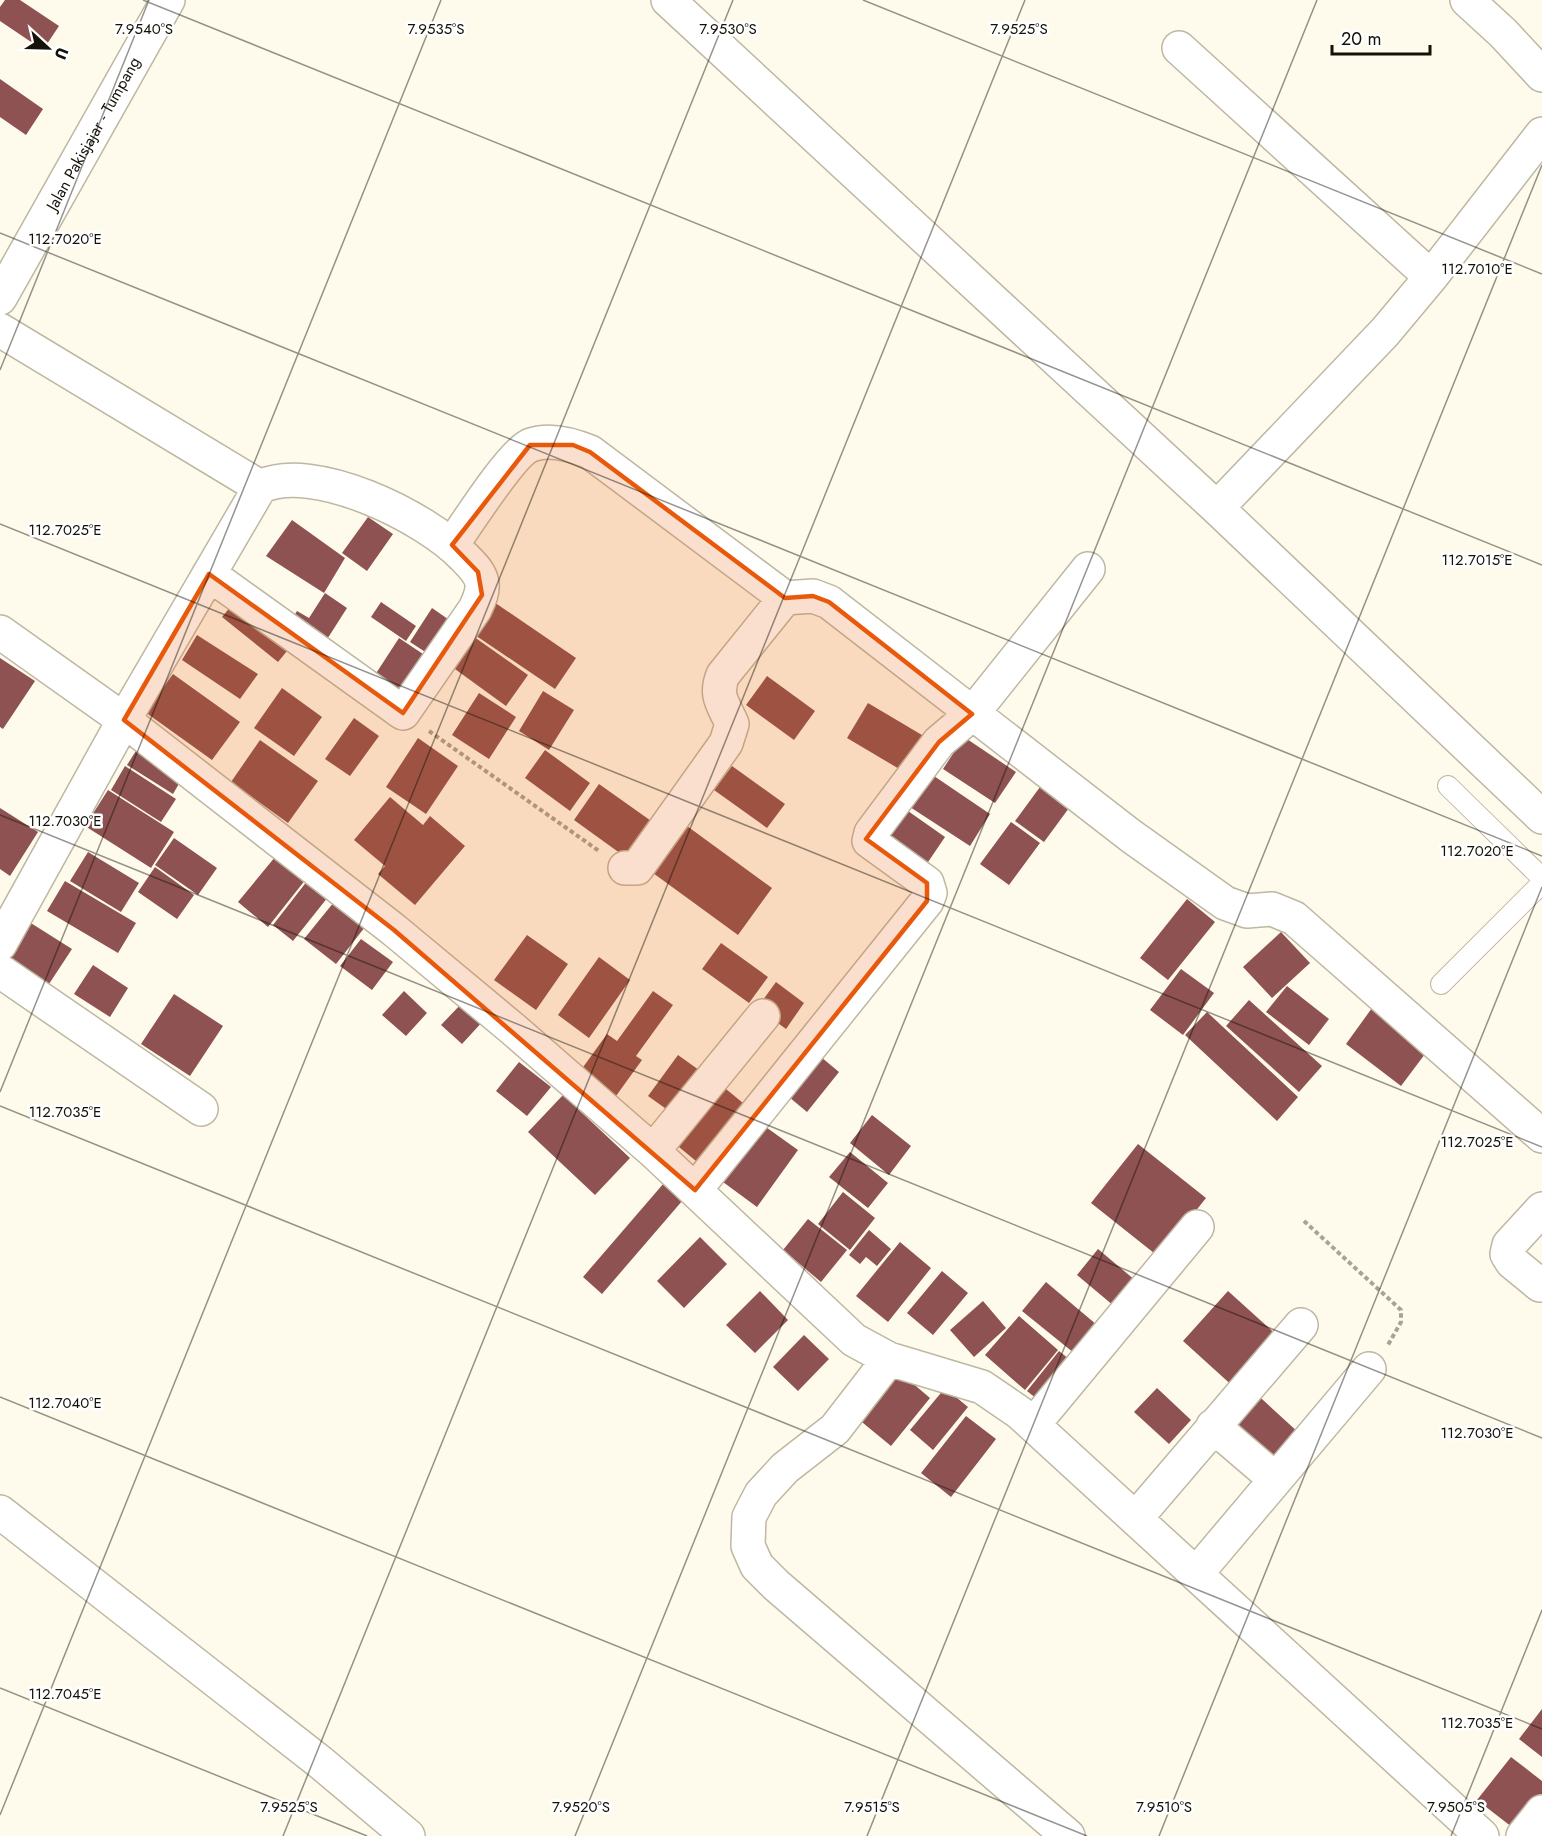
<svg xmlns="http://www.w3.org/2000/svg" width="1542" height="1836" font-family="Jost,sans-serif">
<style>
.building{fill:#8d5251}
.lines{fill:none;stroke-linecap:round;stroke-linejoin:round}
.service-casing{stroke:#beb7a1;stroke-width:22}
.minor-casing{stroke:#beb7a1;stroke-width:36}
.primary-casing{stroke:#beb7a1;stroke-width:36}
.path{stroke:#a7a397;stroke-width:4;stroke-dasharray:4.5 3;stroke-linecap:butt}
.service{stroke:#fff;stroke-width:20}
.minor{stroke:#fff;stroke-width:33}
.primary{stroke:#fff;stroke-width:33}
.marked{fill:#e8590c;fill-opacity:0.2;stroke:#e8590c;stroke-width:4.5;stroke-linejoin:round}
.ticks{fill:none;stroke:#141109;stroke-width:1.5;stroke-opacity:0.45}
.labels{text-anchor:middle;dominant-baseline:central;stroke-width:5;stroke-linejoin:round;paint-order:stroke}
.street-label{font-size:16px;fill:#141109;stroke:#fff}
.ticks-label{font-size:15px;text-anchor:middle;fill:#141109;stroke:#fff;stroke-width:5;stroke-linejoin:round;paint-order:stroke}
</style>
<rect width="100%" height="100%" fill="#fffbec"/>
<path class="building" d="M5,0H20L59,26L43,50L0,21V7Z
M0,79L43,109L26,135L0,117Z
M368,517L393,534L367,571L342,553Z
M292,520L345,558L324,593L266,556Z
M245,589L301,634L278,662L222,617Z
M325,593L347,608L324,644L290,622L297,611L309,618Z
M491,600L576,658L555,689L469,631Z
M381,602L416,626L406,641L371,617Z
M432,608L455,624L433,657L410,642Z
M470,634L528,675L506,706L448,664Z
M197,635L258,674L240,699L182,660Z
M399,638L432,660L404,700L373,678Z
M0,658L35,681L3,729L0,727Z
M173,674L240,722L212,760L145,712Z
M767,676L815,711L794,740L746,705Z
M282,688L322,717L294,756L254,728Z
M543,691L574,710L549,750L519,731Z
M479,693L516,717L489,759L452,735Z
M868,703L927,738L906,773L847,738Z
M354,718L379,736L350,776L325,759Z
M964,737L1016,772L995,803L943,769Z
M418,738L458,766L426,814L386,787Z
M260,740L318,781L288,823L231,782Z
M139,746L184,775L173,794L127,765Z
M545,750L590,783L570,811L525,778Z
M125,766L176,799L161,822L111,790Z
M732,766L785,804L767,828L714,790Z
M931,774L990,814L970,846L910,807Z
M599,784L654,823L628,859L574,820Z
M1040,787L1069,808L1044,842L1015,821Z
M108,790L174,832L151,868L85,826Z
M390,797L423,825L430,816L465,846L415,905L378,874L385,866L354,840Z
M0,808L38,832L10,876L0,869Z
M908,811L945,837L926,865L888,839Z
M676,818L772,888L738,935L642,865Z
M1011,822L1040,843L1009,885L980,864Z
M174,838L217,868L198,895L155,865Z
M280,851L310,874L268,927L238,902Z
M88,852L139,883L121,912L70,881Z
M155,867L194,895L177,919L138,892Z
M311,876L332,892L293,941L273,925Z
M65,881L136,923L118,953L47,911Z
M1187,899L1215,922L1168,980L1140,958Z
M334,902L365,927L336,964L304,939Z
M26,920L72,949L47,987L2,959Z
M1281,932L1310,963L1272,998L1243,967Z
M527,935L568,964L536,1010L494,980Z
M361,939L393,962L372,990L340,966Z
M721,943L768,977L749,1003L702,969Z
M599,957L630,980L589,1038L558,1015Z
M93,965L128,988L110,1017L74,994Z
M1181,969L1214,993L1183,1035L1150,1010Z
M776,982L804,1003L786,1029L757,1008Z
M1287,986L1329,1019L1309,1045L1266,1012Z
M404,991L427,1013L406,1036L382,1015Z
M653,991L673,1005L636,1056L642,1060L616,1096L581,1070L607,1034L617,1041Z
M174,994L223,1026L190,1076L141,1044Z
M1249,1000L1322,1066L1299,1092L1226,1026Z
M464,1001L484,1020L462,1044L441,1025Z
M1372,1008L1428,1050L1401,1086L1346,1044Z
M1207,1012L1298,1097L1277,1121L1185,1035Z
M815,1052L839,1072L807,1112L783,1092Z
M678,1055L699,1070L669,1111L648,1096Z
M519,1062L551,1087L527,1116L496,1091Z
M715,1080L743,1103L696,1161L668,1138Z
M563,1095L630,1158L595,1195L528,1132Z
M872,1115L911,1146L889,1175L850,1143Z
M763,1125L798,1150L757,1207L723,1182Z
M1138,1144L1206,1198L1159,1257L1091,1203Z
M850,1152L888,1183L868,1208L829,1177Z
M670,1176L689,1193L602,1294L583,1277Z
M843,1192L875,1218L850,1250L818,1224Z
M808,1219L847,1250L821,1282L783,1250Z
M869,1230L891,1249L877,1266L866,1257L860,1264L849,1255Z
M700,1237L727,1264L684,1308L657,1281Z
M900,1242L931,1268L888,1322L856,1296Z
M1098,1249L1136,1281L1114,1306L1077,1275Z
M942,1271L968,1293L933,1335L907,1313Z
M1046,1282L1097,1325L1074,1353L1022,1311Z
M760,1291L788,1320L755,1353L726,1325Z
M1228,1291L1281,1339L1236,1389L1183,1341Z
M983,1301L1006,1328L974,1357L950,1330Z
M1019,1316L1058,1350L1025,1390L985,1355Z
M804,1335L829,1359L798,1391L773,1367Z
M1059,1351L1074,1363L1042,1403L1027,1391Z
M897,1370L930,1398L891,1446L857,1418Z
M945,1388L968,1407L933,1450L910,1430Z
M1157,1388L1191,1420L1169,1444L1134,1412Z
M1251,1389L1299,1433L1276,1458L1228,1415Z
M966,1416L996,1439L951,1497L921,1473Z
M1542,1709V1757L1519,1739Z
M1511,1757L1542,1781V1807L1521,1834L1477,1800Z"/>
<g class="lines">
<defs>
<path id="service" d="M1448,786L1542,878
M1441,984L1542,883"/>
<path id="minor" d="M668,0L1217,508L1542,817
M1467,0L1503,33L1542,75
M1179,48L1431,277
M0,330L260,487C313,461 426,517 464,557C471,564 480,572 482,583C483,593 479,600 475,609L403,713L209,574
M1217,508L1385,332L1431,277L1542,134
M452,545C466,525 512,452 531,445C550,438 573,445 590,452L785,598L813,596L829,602L1131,836L1225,903L1247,911L1272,909L1294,918L1542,1136
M0,632L124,720L394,930L513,1029L653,1151L854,1340L889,1359L982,1387L1020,1413L1482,1836
M625,868H637L726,743L732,724C724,705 714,696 723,675L785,598
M0,944L124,720L260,487
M0,971L201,1109
M653,1151L763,1016
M695,1190L927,901L930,893L927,883L869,841L871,833L939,742L972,714L1088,569
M1540,1285L1512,1262L1507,1254L1509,1245L1542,1209
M889,1359L835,1429L785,1468L761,1494L749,1517L748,1546L757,1566L776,1585L1068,1836
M1033,1425L1197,1227
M1213,1426L1275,1479
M0,1512L320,1762L408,1836
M1136,1518L1301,1325
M1196,1574L1369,1369
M1523,1836L1542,1812"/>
<g id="primary">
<path id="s1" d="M0,298L168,0"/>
</g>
</defs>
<use href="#service" class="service-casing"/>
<use href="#minor" class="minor-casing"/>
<use href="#primary" class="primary-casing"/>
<path class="path" d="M429,731L599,851
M1304,1221L1401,1310V1322L1388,1345"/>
<use href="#service" class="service"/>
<use href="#minor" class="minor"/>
<use href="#primary" class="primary"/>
</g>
<path class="marked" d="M530,445H573L590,452L785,598L813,596L829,602L972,714L939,742L866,839L927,883V901L695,1190L394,930L124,720L209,574L403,713L482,595L478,572L452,545Z"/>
<path class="ticks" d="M143,0L1542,565M863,0L1542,274M0,233L1542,856M0,370L149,0M0,524L1542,1147M0,815L1542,1438M0,1092L441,0M0,1106L1542,1729M0,1397L1087,1836M0,1688L367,1836M0,1815L733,0M283,1836L1025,0M575,1836L1317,0M867,1836L1542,165M1159,1836L1542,887M1451,1836L1542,1610"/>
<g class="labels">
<g class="street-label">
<text stroke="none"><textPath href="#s1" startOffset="189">Jalan Pakisjajar - Tumpang</textPath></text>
</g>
</g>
<g class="ticks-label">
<text x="436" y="34">7.9535°S</text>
<text x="144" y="34">7.9540°S</text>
<text x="728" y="34">7.9530°S</text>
<text x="1019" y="34">7.9525°S</text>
<text x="65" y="244">112.7020°E</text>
<text x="1477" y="274">112.7010°E</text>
<text x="65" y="535">112.7025°E</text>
<text x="1477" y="565">112.7015°E</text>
<text x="65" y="826">112.7030°E</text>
<text x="1477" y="856">112.7020°E</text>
<text x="65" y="1117">112.7035°E</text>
<text x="1477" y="1147">112.7025°E</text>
<text x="65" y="1408">112.7040°E</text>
<text x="1477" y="1438">112.7030°E</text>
<text x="65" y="1699">112.7045°E</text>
<text x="1477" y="1728">112.7035°E</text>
<text x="289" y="1812">7.9525°S</text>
<text x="581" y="1812">7.9520°S</text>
<text x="872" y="1812">7.9515°S</text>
<text x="1164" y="1812">7.9510°S</text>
<text x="1456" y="1812">7.9505°S</text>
</g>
<g transform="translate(48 48) rotate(112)" stroke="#ffffff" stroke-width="4.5" paint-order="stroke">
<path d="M0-4.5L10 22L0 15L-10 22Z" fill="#141109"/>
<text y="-9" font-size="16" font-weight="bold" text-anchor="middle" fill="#141109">U</text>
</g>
<path d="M1332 45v9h98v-9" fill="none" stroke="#141109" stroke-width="3"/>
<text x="1341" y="45" font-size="18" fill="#141109" stroke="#ffffff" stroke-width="4.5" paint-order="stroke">20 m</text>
</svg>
